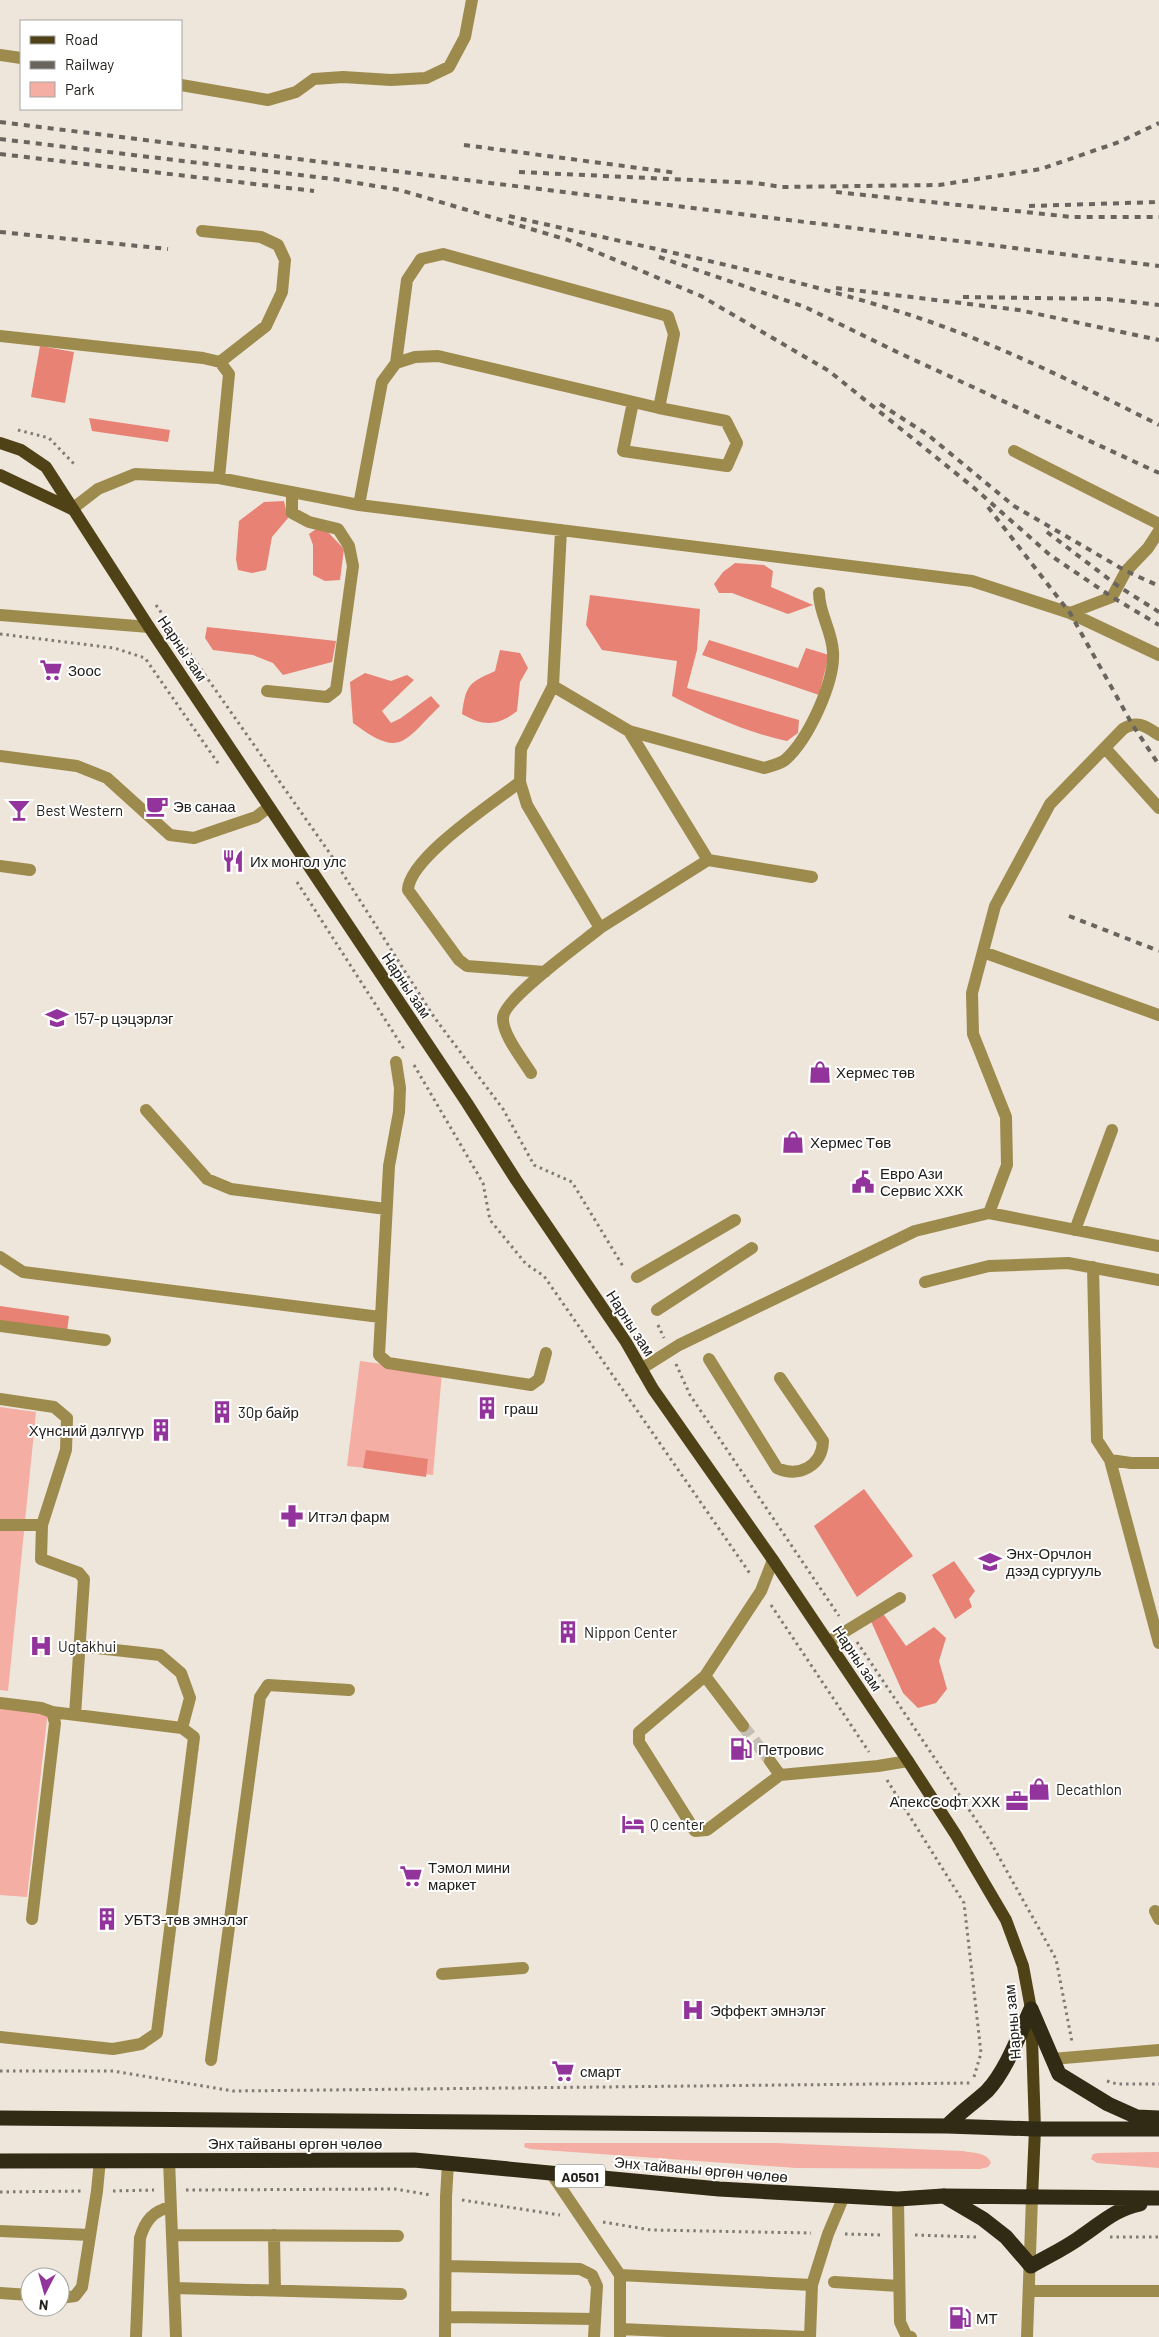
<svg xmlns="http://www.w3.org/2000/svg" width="1159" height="2337" font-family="Barlow,sans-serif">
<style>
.green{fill:#f4aea3}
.forest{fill:#e78274}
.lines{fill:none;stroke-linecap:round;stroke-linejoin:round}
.minor-tunnel{stroke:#c5beb5;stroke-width:12;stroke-dasharray:12 6;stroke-linecap:butt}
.path{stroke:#7f7a73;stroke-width:3;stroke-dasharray:2.5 4;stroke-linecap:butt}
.minor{stroke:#9d8b4d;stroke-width:12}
.major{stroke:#4f4216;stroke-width:12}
.highway{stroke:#312a14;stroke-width:15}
.rail{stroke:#69645e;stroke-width:4;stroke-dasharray:6 6;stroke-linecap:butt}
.labels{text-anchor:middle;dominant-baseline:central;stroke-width:4;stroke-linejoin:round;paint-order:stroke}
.shield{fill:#fff;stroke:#656360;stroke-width:1}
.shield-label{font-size:14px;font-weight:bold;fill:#23201c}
.street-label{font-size:15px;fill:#23201c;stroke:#fff}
.poi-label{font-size:15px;fill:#23201c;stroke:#fff;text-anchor:start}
</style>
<rect width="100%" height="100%" fill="#eee5db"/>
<path class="green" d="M360,1361L442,1372L433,1475L347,1466Z
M0,1407L36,1412L8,1691L0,1690Z
M0,1705L48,1710L27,1897L0,1895Z
M525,2143H776L962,2151C973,2153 987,2152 991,2163L988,2167L980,2169L796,2168L530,2149L524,2147Z
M1159,2152V2168L1097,2163L1091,2159L1093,2154L1099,2153Z"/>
<path class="forest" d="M40,346L74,352L65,403L31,397Z
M89,418L170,430L168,442L92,431Z
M284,501L288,518L272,537L266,570L252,573L238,570L236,559L239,521L264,502Z
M316,529H325L344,549L340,580L325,581L313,575V545L309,534Z
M735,563L764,565L773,571L771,587L813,605L788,614L732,593H719L714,584L723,572Z
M590,595L700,609L697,650L687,688L799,720L798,733L787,741C745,732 709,715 672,696L677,661L602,650L586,625Z
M207,627L336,641L332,662L283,675L273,663L253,655L213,650L205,638Z
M709,640L798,668L806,648L829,655L819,695L702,655Z
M500,650L520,653L528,668L520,682L517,711C497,727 483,726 462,714C466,684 469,683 495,671Z
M365,673L391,681L407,675L414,680L382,711L391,723L401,718L431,696L440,706C403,742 401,759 353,723L350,682Z
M0,1306L69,1316L67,1332L0,1323Z
M366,1450L428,1459L426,1477L363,1468Z
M864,1489L913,1556L857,1597L814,1526Z
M954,1561L975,1591L969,1599L972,1607L955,1619L932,1575Z
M882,1612L906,1646L934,1627L946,1638L939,1661L947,1689L936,1703L918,1708L903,1693L870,1619Z"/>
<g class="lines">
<path class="minor-tunnel" d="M743,1726L770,1761"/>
<path class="path" d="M18,430L49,438L75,465
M156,605L331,855L434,1017L503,1109L534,1165L572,1182L624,1268
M0,634L114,648L145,658L220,766
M297,882L404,1049
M414,1065L483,1183L490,1220L526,1264L544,1276L751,1575
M658,1325L664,1338
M676,1364L690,1395L839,1616
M771,1605L869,1752
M857,1642L990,1841L1056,1959L1072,2042
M887,1780L964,1903L981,2053L974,2077
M0,2071H113L233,2091L970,2083
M1107,2081L1117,2084H1159
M186,2190L395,2189L431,2195
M113,2191L154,2190
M0,2192L82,2191
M462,2200L560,2215
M603,2222L651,2230L811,2233
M845,2234L884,2235
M915,2235L976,2237
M1110,2237H1159"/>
<path class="minor" d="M0,55L21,58
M181,85L268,100L296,92L314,79L343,77L391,80L426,78L449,67L465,37L472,0
M202,231L261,237L278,245L285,260L282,292L266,326L220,362
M0,336L203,358L220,362L229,374L219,478
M396,363L407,280L421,259L443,254L668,316L674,334L659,408
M1014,451L1159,524
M359,505L382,382L396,363L415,357L438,356L659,408L726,421L737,443L727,466L623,451L633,402
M72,509L98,489L135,474L219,478L359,505L972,581L1070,613L1159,655
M1070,613L1112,597L1126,571L1148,548L1159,531
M0,615L149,627
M553,686L629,731L764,768C771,766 780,764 785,760C808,740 835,682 833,652C832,631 819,613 819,593
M267,691L327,697L336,690L353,566L349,546L338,529L309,522L292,513V492
M1105,748L1159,808
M0,756L77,766L107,778L170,835L194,838L256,817L269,807
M520,782C493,803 409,858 408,890L459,960L467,966L545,972
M708,860L812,877
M0,866L30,870
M600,928L708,860L629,731
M983,952L1159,1015
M396,1062L400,1088L399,1112L389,1166L379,1355L388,1363L531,1385L539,1379L546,1353
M531,1073C523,1060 502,1034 503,1018C503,999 583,942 600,928L527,805L520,782L521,749L553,686L561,530
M146,1110L207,1179L231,1189L386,1209
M989,1213L1159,1246
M1075,1230L1112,1130
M0,1257L23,1272L380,1317
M1093,1267L1097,1440L1110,1460L1131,1463H1159
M637,1277L735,1220
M925,1282L989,1266L1068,1263L1159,1280
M657,1310L752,1248
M0,1326L105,1340
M709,1359L777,1468C799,1478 822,1466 823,1441L780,1378
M641,1369L679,1345L915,1231L989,1213L1007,1165L1006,1117L973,1034L972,993L995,906L1050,804L1123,729C1138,720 1145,726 1159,735
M0,1399L54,1407L67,1418L66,1450L42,1525L41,1559L79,1573L84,1579L75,1715
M1110,1460L1159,1643
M0,1525H42
M828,1642L900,1598
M79,1646L160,1655L181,1673L190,1698L182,1728
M705,1676L639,1732V1742L695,1831L707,1830L780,1775
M0,1703L41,1708L52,1712L55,1723L32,1919
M743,1726L705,1676L761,1591L773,1560
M770,1761L780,1775L878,1766L908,1761
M1155,1911L1159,1919
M442,1974L523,1968
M0,2037L113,2049L141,2044L157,2033L194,1737L182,1728L52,1712
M1052,2059L1159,2050
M211,2060L260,1697L268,1685L349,1690
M169,2160L176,2337
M551,2173L620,2275V2337
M898,2199L900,2322L906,2335L911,2337
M0,2231L90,2235
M172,2235L398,2236
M274,2235L275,2291
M446,2266L580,2269L592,2275L597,2286L594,2337
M620,2275L812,2285
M834,2282L899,2286
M174,2288L401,2294
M1030,2291H1159
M0,2293L30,2295
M60,2298L75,2296L82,2287L97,2191L100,2160
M446,2317L595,2319
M620,2329L806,2337
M136,2337L140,2238C145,2221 153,2211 170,2207
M445,2337L446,2197L448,2163
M810,2337L812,2285L828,2234L844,2196
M1027,2337L1032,2198"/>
<path class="major" d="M0,443L21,450L46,467L149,627L467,1103L516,1180L626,1342L653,1389L773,1560L908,1761L956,1835L1006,1920L1023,1966L1031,2009L1035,2129L1032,2198
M0,475L72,509"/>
<path class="highway" d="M1031,2009L1059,2074L1108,2104L1137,2117L1159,2118
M0,2118L947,2126L1035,2129H1159
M947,2126C959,2113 974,2103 987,2091C1006,2071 1019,2035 1031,2009
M0,2161L414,2160L719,2189L844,2196L898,2199L943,2196L1159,2198
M944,2196L983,2219L1006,2237L1031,2266C1048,2256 1066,2248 1082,2236C1104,2221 1114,2210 1140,2204"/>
<path class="rail" d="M0,122L1159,266
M0,139L333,179L400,190L568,240L701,296L829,371L973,487L1050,555L1112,597L1159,625
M464,145L677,173
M0,154L314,191
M519,172L756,183L782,187L939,185L1041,169L1119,142L1159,123
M836,192L1072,217H1159
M1029,206L1159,202
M509,216C643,247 779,273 910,315C996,343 1078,384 1159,425
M0,232L168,249
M659,257L805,307L897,352L1159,473
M836,288L1019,310L1159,340
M963,297L1107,299L1159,305
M880,404L928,435L1014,506L1126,571L1159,586
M988,507L1070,613L1132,724L1159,765
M1047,532L1118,586L1159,612
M1069,916L1159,951"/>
</g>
<defs>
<symbol id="supermarket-bare" viewBox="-9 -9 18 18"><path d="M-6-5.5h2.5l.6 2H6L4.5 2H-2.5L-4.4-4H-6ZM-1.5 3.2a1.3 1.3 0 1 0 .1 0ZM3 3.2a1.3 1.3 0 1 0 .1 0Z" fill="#93339c" stroke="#fff" stroke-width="2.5" paint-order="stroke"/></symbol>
<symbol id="cafe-bare" viewBox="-9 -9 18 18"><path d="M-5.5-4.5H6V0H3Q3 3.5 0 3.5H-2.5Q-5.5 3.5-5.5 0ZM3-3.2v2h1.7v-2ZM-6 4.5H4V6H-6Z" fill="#93339c" stroke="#fff" stroke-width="2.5" paint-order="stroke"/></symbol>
<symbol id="bar-bare" viewBox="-9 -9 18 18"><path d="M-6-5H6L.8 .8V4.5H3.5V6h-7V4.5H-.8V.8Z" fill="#93339c" stroke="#fff" stroke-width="2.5" paint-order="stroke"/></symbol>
<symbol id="restaurant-bare" viewBox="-9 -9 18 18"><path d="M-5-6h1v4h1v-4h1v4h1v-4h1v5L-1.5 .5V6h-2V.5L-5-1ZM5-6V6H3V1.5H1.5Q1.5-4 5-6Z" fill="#93339c" stroke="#fff" stroke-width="2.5" paint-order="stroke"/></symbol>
<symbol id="school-bare" viewBox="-9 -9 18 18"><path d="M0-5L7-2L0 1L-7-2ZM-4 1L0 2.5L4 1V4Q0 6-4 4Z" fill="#93339c" stroke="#fff" stroke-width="2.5" paint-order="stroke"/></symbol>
<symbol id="shop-bare" viewBox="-9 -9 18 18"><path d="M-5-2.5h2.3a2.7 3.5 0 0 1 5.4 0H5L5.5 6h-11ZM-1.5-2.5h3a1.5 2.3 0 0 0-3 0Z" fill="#93339c" stroke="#fff" stroke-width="2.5" paint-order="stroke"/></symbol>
<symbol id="civic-bare" viewBox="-9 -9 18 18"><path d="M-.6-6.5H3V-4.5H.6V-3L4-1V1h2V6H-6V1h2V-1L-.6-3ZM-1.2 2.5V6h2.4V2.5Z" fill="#93339c" stroke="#fff" stroke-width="2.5" paint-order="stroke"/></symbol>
<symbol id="building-bare" viewBox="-9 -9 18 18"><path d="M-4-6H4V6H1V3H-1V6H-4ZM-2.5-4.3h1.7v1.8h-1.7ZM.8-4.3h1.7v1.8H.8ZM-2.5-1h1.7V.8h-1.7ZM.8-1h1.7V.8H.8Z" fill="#93339c" stroke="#fff" stroke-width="2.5" paint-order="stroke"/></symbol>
<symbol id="pharmacy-bare" viewBox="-9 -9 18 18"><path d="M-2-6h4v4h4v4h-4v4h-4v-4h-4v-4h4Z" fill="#93339c" stroke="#fff" stroke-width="2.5" paint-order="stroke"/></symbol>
<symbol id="university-bare" viewBox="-9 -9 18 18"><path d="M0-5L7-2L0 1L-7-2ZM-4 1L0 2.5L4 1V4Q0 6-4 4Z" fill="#93339c" stroke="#fff" stroke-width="2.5" paint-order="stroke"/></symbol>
<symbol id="hospital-bare" viewBox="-9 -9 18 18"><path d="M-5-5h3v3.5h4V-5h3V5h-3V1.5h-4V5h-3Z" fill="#93339c" stroke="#fff" stroke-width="2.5" paint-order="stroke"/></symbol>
<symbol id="fuel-bare" viewBox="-9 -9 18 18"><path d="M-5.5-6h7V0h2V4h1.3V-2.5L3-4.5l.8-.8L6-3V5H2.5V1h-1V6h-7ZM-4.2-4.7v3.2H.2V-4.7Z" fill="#93339c" stroke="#fff" stroke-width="2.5" paint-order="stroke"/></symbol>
<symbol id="office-bare" viewBox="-9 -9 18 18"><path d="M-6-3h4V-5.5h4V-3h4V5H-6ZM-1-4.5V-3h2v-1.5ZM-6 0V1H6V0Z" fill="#93339c" stroke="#fff" stroke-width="2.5" paint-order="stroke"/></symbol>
<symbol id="hotel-bare" viewBox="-9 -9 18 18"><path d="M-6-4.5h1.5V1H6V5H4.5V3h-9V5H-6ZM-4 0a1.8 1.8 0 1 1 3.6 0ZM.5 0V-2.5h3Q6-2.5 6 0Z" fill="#93339c" stroke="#fff" stroke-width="2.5" paint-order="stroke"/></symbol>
</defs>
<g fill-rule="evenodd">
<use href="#supermarket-bare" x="35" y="654" width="32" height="32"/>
<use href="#cafe-bare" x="141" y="790" width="32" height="32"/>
<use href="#bar-bare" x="3" y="794" width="32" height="32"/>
<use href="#restaurant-bare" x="217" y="845" width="32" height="32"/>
<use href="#school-bare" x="41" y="1002" width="32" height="32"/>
<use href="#shop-bare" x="804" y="1056" width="32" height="32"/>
<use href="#shop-bare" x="777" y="1126" width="32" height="32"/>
<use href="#civic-bare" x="847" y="1166" width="32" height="32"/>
<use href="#building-bare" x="471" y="1392" width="32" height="32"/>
<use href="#building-bare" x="206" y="1396" width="32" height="32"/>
<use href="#building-bare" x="145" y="1414" width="32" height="32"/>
<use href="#pharmacy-bare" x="276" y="1500" width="32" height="32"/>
<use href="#university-bare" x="974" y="1546" width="32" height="32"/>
<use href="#building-bare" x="552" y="1616" width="32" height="32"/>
<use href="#hospital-bare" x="25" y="1630" width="32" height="32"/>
<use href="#fuel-bare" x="725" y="1733" width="32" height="32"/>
<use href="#shop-bare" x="1023" y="1773" width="32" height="32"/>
<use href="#office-bare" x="1001" y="1785" width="32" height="32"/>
<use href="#hotel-bare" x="617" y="1808" width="32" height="32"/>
<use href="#supermarket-bare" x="395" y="1860" width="32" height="32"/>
<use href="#building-bare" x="91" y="1903" width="32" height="32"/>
<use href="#hospital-bare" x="677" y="1994" width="32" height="32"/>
<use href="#supermarket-bare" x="547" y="2055" width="32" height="32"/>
<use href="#fuel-bare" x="944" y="2302" width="32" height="32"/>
</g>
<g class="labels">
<rect class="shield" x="555" y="2164.5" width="50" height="23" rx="4"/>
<g class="shield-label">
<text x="580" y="2176">A0501</text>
</g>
<g class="street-label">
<text transform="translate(183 648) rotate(56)">Нарны зам</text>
<text transform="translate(407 985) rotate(56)">Нарны зам</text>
<text transform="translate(631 1323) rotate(57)">Нарны зам</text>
<text transform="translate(858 1658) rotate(56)">Нарны зам</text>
<text transform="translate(1012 2022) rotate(-95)">Нарны зам</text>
<text x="295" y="2143">Энх тайваны өргөн чөлөө</text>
<text transform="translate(701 2169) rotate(5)">Энх тайваны өргөн чөлөө</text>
</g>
<g class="poi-label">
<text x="68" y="670">Зоос</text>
<text x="173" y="806">Эв санаа</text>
<text x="36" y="810">Best Western</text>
<text x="250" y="861">Их монгол улс</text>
<text x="74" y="1018">157-р цэцэрлэг</text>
<text x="836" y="1072">Хермес төв</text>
<text x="810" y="1142">Хермес Төв</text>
<text x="880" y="1173">Евро Ази<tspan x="880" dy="17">Сервис ХХК</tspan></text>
<text x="504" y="1408">граш</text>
<text x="238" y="1412">30р байр</text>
<text x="144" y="1430" text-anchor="end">Хүнсний дэлгүүр</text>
<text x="308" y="1516">Итгэл фарм</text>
<text x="1006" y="1553">Энх-Орчлон<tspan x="1006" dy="17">дээд сургууль</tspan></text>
<text x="584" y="1632">Nippon Center</text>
<text x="58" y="1646">Ugtakhui</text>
<text x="758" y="1749">Петровис</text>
<text x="1056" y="1789">Decathlon</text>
<text x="1000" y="1801" text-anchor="end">АпексСофт ХХК</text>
<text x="650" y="1824">Q center</text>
<text x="428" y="1867">Тэмол мини<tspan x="428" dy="17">маркет</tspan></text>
<text x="124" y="1919">УБТЗ-төв эмнэлэг</text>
<text x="710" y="2010">Эффект эмнэлэг</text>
<text x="580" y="2071">смарт</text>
<text x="976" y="2318">МТ</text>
</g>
</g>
<rect x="20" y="20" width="162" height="90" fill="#ffffff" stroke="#a7a6a4"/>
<rect x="30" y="36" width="25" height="8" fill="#4f4216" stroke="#a7a6a4"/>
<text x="65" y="45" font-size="15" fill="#23201c">Road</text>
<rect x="30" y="61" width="25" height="8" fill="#69645e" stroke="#a7a6a4"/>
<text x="65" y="70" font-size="15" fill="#23201c">Railway</text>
<rect x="30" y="82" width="25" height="15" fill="#f4aea3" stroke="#a7a6a4"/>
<text x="65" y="95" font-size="15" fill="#23201c">Park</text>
<g transform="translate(45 2292) rotate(186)"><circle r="24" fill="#ffffff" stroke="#a7a6a4"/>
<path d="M0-4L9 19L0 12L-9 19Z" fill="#93339c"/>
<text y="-8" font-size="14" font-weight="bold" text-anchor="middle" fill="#23201c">N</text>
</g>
</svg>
